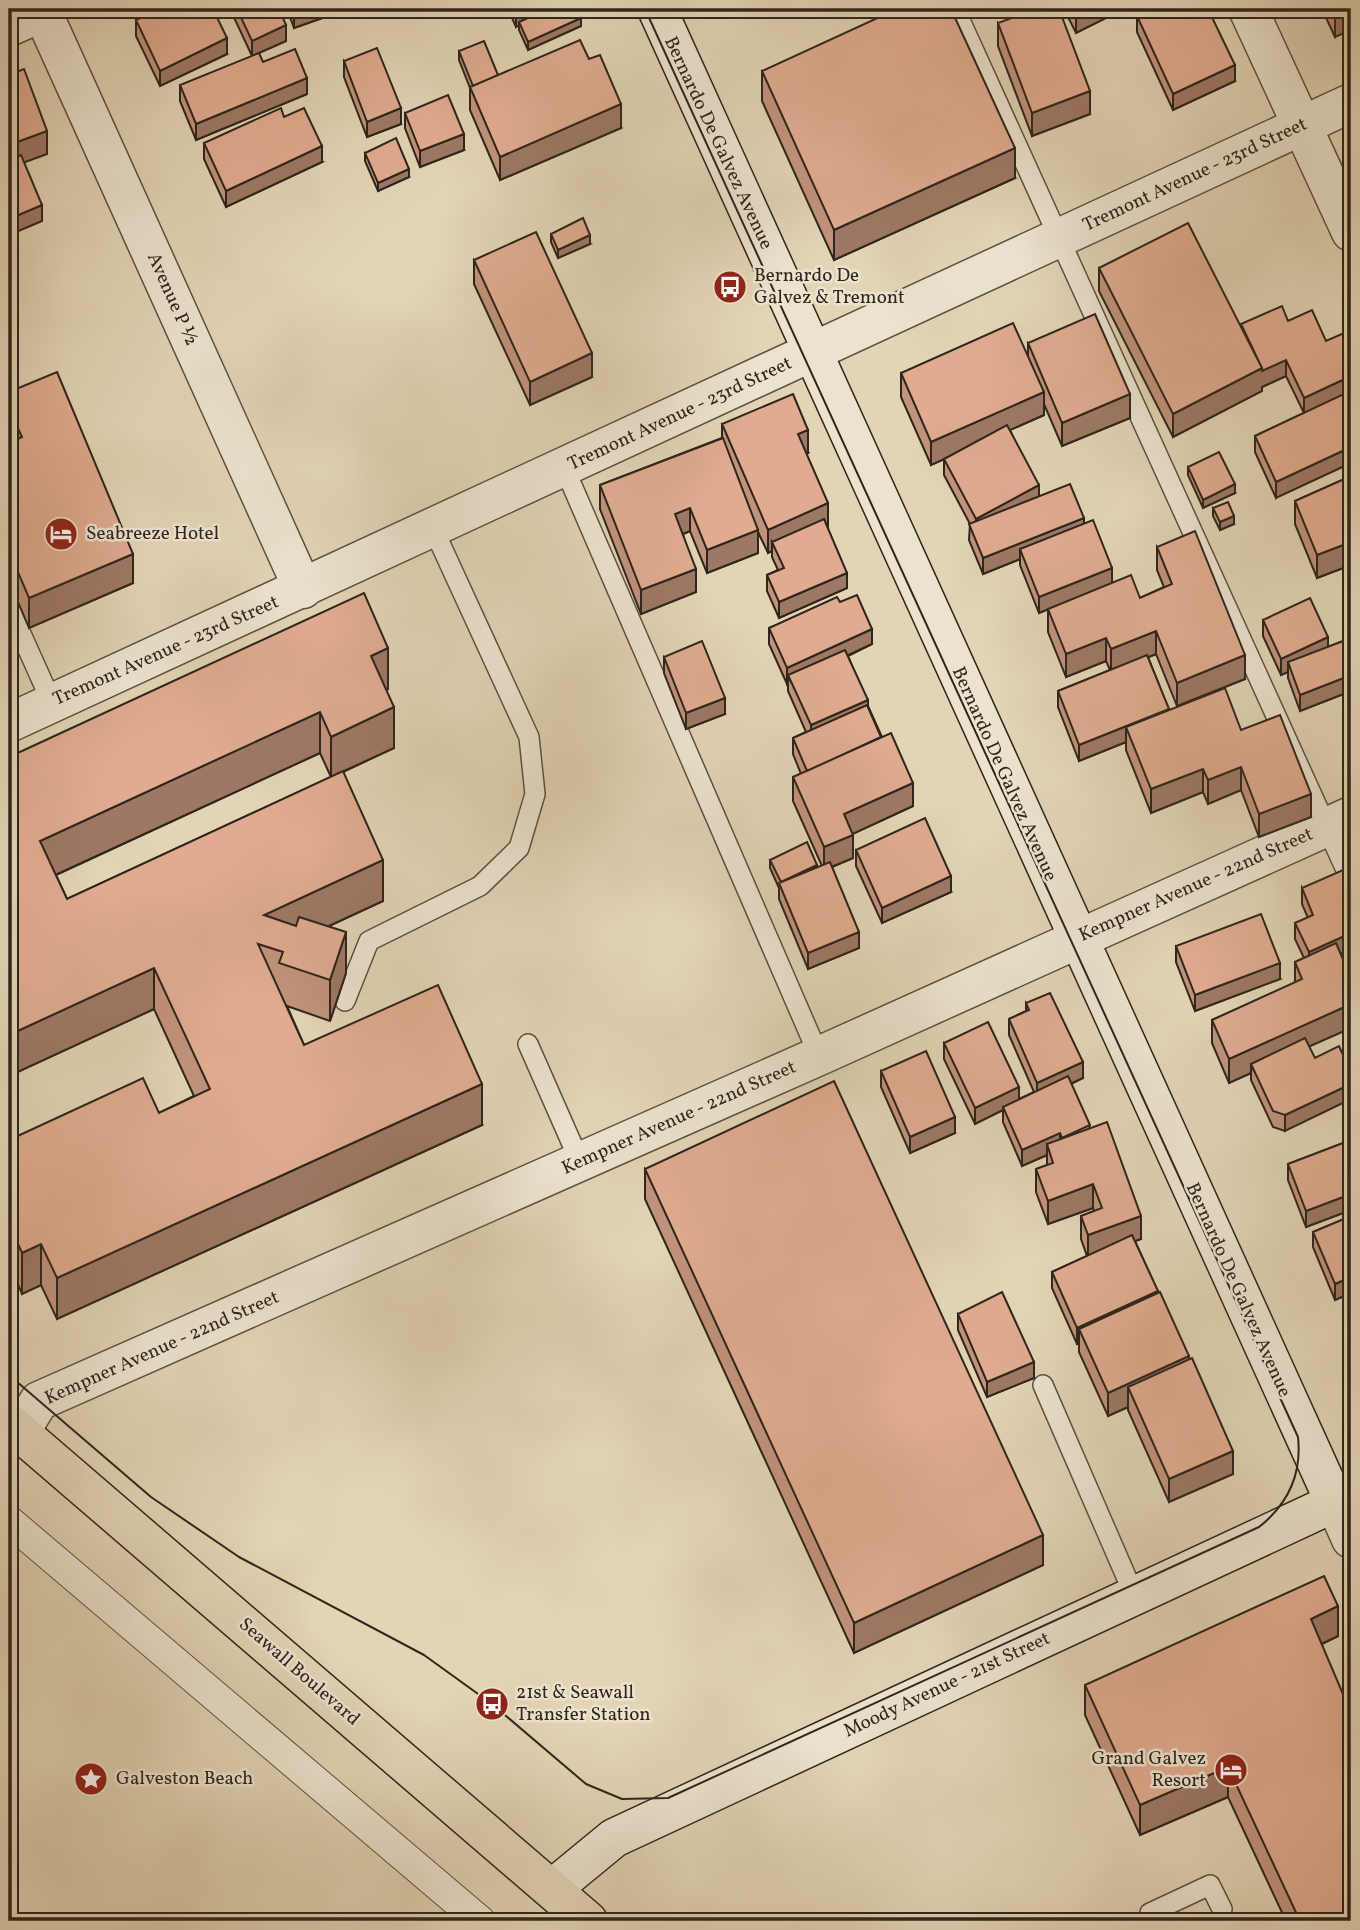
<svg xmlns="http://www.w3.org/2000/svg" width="1360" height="1930" font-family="Vollkorn,serif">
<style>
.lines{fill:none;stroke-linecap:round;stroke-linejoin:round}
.service-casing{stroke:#5c5142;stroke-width:22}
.pedestrian-casing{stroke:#5c5142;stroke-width:32}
.minor-casing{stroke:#5c5142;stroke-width:41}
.tertiary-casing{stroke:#5c5142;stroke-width:41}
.secondary-casing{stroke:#2f251b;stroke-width:41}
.primary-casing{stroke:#2f251b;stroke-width:41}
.service{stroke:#ece3cf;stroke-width:19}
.pedestrian{stroke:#ece3cf;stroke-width:30}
.minor{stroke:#ece3cf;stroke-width:38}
.tertiary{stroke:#ece3cf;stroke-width:38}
.secondary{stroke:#ece3cf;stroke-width:38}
.primary{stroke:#e2d4b5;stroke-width:38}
.tram{stroke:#2f251b;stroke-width:2}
.wall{fill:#c1937c;stroke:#2f251b;stroke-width:2;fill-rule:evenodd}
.shaded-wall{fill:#9d7865;stroke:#2f251b;stroke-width:2}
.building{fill:#e0ab90;stroke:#2f251b;stroke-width:2}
.labels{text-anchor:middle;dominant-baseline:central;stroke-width:5;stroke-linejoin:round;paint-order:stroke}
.street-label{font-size:19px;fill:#2f251b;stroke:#ece3cf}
.poi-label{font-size:19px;fill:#2f251b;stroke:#ece3cf;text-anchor:start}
</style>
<rect width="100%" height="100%" fill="#e2d4b5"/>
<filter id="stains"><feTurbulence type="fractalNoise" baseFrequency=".00286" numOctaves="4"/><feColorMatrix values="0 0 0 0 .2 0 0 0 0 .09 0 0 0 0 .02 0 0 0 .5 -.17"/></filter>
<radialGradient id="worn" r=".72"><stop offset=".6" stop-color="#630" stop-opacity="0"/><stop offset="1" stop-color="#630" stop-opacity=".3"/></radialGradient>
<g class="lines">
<defs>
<path id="service" d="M955,9L1351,881
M564,467L819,1056
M9,607L52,703
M345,1001L369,941L480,886L519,848L535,794L529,737L433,528
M528,1044L580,1162
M1043,1385L1135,1597
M1150,1913L1210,1885L1222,1909"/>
<path id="pedestrian" d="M9,1521L480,1921"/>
<path id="minor" d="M41,9L303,589
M1248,9L1351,232
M9,27L49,9
M20,1432L39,1401L819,1056L1351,816"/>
<path id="tertiary" d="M9,723L1351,103
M1335,1503L1351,1539"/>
<path id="secondary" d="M657,9L1335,1503
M552,1889L614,1838L1351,1495"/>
<path id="primary" d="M9,1423L588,1921"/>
</defs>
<use href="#service" class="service-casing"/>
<use href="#pedestrian" class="pedestrian-casing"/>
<use href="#minor" class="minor-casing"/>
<use href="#tertiary" class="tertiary-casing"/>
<use href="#secondary" class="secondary-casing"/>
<use href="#primary" class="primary-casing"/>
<use href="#service" class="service"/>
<use href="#pedestrian" class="pedestrian"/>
<use href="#minor" class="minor"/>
<use href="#tertiary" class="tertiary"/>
<use href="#secondary" class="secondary"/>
<use href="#primary" class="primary"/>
<path class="tram" d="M9,1375L151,1497L239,1557L424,1655L492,1704L586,1784L622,1799L668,1798L1259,1527C1288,1504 1302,1474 1298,1437L645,9"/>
</g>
<path class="wall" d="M230,9H279L286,41L252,56Z
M287,9H345V10L294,28Z
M508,9H577L581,26L528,50L519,30V25L516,27Z
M1064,9H1120V11L1076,33Z
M1322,9H1351L1335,37Z
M1137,16L1235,81L1173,110L1137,32Z
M136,20L227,54L160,86L136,36Z
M998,23L1090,114L1032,136L998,46Z
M459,51L498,75L621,128L500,180L470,110V88L459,60Z
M344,61L401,124L367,137L344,77Z
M762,71L1015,178L834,260L762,101Z
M180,85L307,94L196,140L180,101Z
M405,113L464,150L420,167L405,128Z
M204,143L322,162L226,207L204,159Z
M365,153L409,177L378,191L365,161Z
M551,234L590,244L558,258L551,242Z
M474,260L592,377L530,405L474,284Z
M1099,268L1241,326L1288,321L1349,393L1276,498L1255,452V436L1304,413L1286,376L1262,387V391L1173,437L1099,291Z
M1028,343L1130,418L1062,446L1044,404V415L1010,430L1039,496L1084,524L1112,582L1140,598L1164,587L1157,570V547L1245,679L1177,706L1156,654L1148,657L1169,710L1241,730L1311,817L1259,837L1241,790L1208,804L1203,792L1151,813L1126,750V742L1079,761L1058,707V691L1110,670L1106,661L1066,677L1048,632V609L1039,613L1020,565V559L983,574L969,540L970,524L944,475V459L931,465L901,397V373L1028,356Z
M9,392L133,583L29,628L9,581V443L11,442L10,441H9Z
M722,424L808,453L806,454L827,527L847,588L779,618L767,591V575L778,570L772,557V551L768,553L758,532V553L707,573L690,531L683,534L696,592L641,614L600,509V485L722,438Z
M1188,467L1235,493L1203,508L1188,475Z
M1351,476V565L1317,578L1295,524V501Z
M1213,508L1234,524L1220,530L1213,516Z
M840,602L872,644L848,656L868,706L913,806L852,834L853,858L832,867L859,948L808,969L779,899V888L770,868V860L817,868L822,866L793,801V777L801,774L793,754V738L806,732L788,691V683L787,684L769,644V628Z
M1263,620L1328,647L1351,638V707L1346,693L1300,711L1288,678V672L1281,675L1263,636Z
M664,657L725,714L686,729L664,673Z
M388,689L386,690L394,748L343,772L383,901L329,926L346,973L330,1021L287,1006L304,1045L482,1125L57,1319L41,1285L22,1294L9,1263V1140L159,1113L194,1096L154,1009L9,1076V757ZM320,753L331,777L67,899L56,875Z
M856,850L951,892L882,923L856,866Z
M1302,888L1340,954L1309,1047L1285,1131L1273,1127L1251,1080V1073L1229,1083L1212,1043V1020L1295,983V962L1304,958L1295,939V923L1308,918L1302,904Z
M1176,946L1280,979L1195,1011L1176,962Z
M1026,1003L1083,1078L1071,1084L1090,1128L1141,1239L1135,1241L1189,1360L1233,1474L1169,1502L1128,1410V1407L1108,1416L1079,1352V1343L1077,1344L1052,1288V1272L1087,1256L1081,1239V1216L1094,1211L1093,1208L1048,1224L1036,1192V1169L1047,1165V1155L1022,1166L1003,1122V1110L975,1124L944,1059V1043L1019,1099L1034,1092L1009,1035V1019L1026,1011Z
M881,1071L955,1133L910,1153L881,1087Z
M1351,1140V1210L1306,1227L1288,1180V1164Z
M645,1169L1043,1565L854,1653L645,1199Z
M1351,1216V1293L1335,1300L1313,1247V1232Z
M958,1314L1034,1378L987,1397L958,1330Z
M1338,1636L1322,1644L1351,1921H1286L1228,1797L1140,1835L1085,1715V1685Z"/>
<path class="shaded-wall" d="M303,9H345V10L294,28V12Z
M437,9H450L437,15Z
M521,9H559L519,22V25L516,27V11Z
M1092,9H1120V11L1076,33V17Z
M1347,9H1351V30L1335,37V14Z
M581,18V26L528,50V42Z
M286,25V41L252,56V41Z
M227,38V54L160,86V71Z
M1235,65V81L1173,110V94Z
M307,78V94L196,140V124Z
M1090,91V114L1032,136V113Z
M621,104V128L500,180V157Z
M401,108V124L367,137V122Z
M47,131V154L9,168V145Z
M464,134V150L420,167V151Z
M322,146V162L226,207V191Z
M1015,148V178L834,260V230Z
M409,169V177L378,191V183Z
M42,205V221L9,235V219Z
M590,235V244L558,258V250Z
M592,353V377L530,405V382Z
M1286,360V376L1262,387V391L1173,437V414L1262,368Z
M1351,376V392L1304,414V398Z
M1044,392V415L931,465V442Z
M1130,394V418L1062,446V423Z
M9,411H10V441H9Z
M808,430V453L798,457V434Z
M1351,447V463L1276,498V482Z
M1235,484V493L1203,508V500Z
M1039,485V501L976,535V519Z
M828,503V527L776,549L772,542V551L768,553V530Z
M690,508V531L675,537V514Z
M1234,516V524L1220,530V522Z
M1084,518V534L1020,549V559L983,574V558Z
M758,530V553L707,573V550Z
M1351,542V565L1317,578V555Z
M133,554V583L29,628V598Z
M1112,568V584L1039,613V597Z
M696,569V592L641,614V590Z
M847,573V588L779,618V602Z
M872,629V644L791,682L788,675V683L787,684V668Z
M1156,631V654L1111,673V649Z
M1328,637V652L1288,662V672L1281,675V659Z
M1106,638V661L1066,677V654Z
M388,648V689L371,697V656Z
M1245,655V679L1177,706V683Z
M1346,677V693L1300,711V695Z
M725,698V714L686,729V713Z
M868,700V716L811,741V725Z
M394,707V748L331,777V737Z
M1169,709V725L1126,727V742L1079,761V745Z
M320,712V753L40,882V841Z
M1241,767V790L1208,804V780Z
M1203,769V792L1151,813V789Z
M913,783V806L844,838V814Z
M1311,794V817L1259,837V814Z
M853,835V858L824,870V847Z
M383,860V901L277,950L264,915Z
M817,865V873L781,882Z
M951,876V892L882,923V908Z
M346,932V973L330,1021V980Z
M859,932V948L808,969V953Z
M1351,933V949L1309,968V952Z
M1280,963V979L1195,1011V995Z
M154,968V1009L9,1076V1035Z
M1351,1004V1028L1254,1071L1251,1064V1073L1229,1083V1059Z
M1083,1062V1078L1037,1099V1083Z
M482,1084V1125L57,1319V1278Z
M1351,1084V1099L1285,1131V1115Z
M1019,1087V1102L1003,1107V1110L975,1124V1108Z
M955,1117V1133L910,1153V1137Z
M1060,1133V1149L1047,1144V1155L1022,1166V1150Z
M1093,1184V1208L1048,1224V1201Z
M1351,1194V1210L1306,1227V1211Z
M1141,1216V1239L1088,1258V1235Z
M41,1244V1285L22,1294V1253Z
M1351,1277V1293L1335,1300V1284Z
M1158,1291V1306L1079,1329V1343L1077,1344V1328Z
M1189,1356V1379L1128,1387V1407L1108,1416V1393Z
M1034,1362V1378L987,1397V1382Z
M1233,1451V1474L1169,1502V1479Z
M1043,1535V1565L854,1653V1623Z
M1338,1606V1636L1311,1649V1619Z
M1228,1767V1797L1140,1835V1805Z"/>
<path class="building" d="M160,9H213L227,38L160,71L136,20Z
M237,9H279L286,25L252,41Z
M292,9H303L294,12Z
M548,9H577L581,18L528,42L519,22Z
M897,9H951L1015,148L834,230L762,71Z
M1036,9H1059L1090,91L1032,113L998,23Z
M1071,9H1092L1076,17Z
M1153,9H1208L1235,65L1173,94L1137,16Z
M1333,9H1347L1335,14Z
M580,40L589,59L600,55L621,104L500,157L470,87Z
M484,41L498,75L473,86L459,51Z
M377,48L401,108L367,122L344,61Z
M295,49L307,78L196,124L180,85L259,53L263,62Z
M24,69L47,131L9,145V75Z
M448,95L464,134L420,151L405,113Z
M281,108L284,117L304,108L322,146L226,191L204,143Z
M396,138L409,169L378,183L365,153Z
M21,155L42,205L9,219V160Z
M583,218L590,235L558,250L551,234Z
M1188,223L1262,368L1173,414L1099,268Z
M536,232L592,353L530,382L474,260Z
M1282,306L1288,321L1312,310L1326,341L1344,333L1351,350V376L1304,398L1286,360L1262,371V368L1241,324Z
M1095,314L1130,394L1062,423L1028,343Z
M1013,323L1044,392L931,442L901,373Z
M57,372L133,554L29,598L9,551V443L22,437L10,411H9V392Z
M1348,392L1351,399V447L1276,482L1255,436Z
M793,394L808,430L798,434L828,503L768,530L722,424Z
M1007,425L1039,485L976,519L944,459Z
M723,438L758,530L707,550L690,508L675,514L696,569L641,590L600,485Z
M1219,452L1235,484L1203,500L1188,467Z
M1351,476V542L1317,555L1295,501Z
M1070,484L1084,518L983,558L969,524Z
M1228,502L1234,516L1220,522L1213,508Z
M824,519L847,573L779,602L767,575L784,568L772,542Z
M1093,520L1112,568L1039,597L1020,549Z
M1195,531L1245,655L1177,683L1156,631L1111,649L1106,638L1066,654L1048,609L1131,575L1140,598L1172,584L1157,547Z
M364,593L388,648L371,656L394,707L331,737L320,712L40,841L67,899L343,771L383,860L264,915L296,926L299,917L346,932L330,980L279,963L283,952L258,944L304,1045L438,985L482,1084L57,1278L41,1244L22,1253L9,1223V1194L18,1190L9,1169V1140L143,1078L159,1113L210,1089L154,968L9,1035V757Z
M857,595L872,629L787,668L769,628L837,597L840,602Z
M1310,598L1328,637L1281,659L1263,620Z
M1351,638V691L1346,677L1300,695L1288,662Z
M702,641L725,698L686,713L664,657Z
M845,650L868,700L811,725L788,675Z
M1147,655L1169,709L1079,745L1058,691Z
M1225,688L1241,730L1280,715L1311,794L1259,814L1241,767L1208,780L1203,769L1151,789L1126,727Z
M867,705L881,737L807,771L793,738Z
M891,733L913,783L844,814L853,835L824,847L793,777Z
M925,818L951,876L882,908L856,850Z
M807,842L817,865L781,882L770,860Z
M830,862L859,932L808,953L779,883Z
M1343,870L1351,888V933L1309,952L1295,923L1313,915L1302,888Z
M1261,914L1280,963L1195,995L1176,946Z
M1336,943L1351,978V1004L1229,1059L1212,1020L1302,979L1295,962Z
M1050,993L1083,1062L1037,1083L1009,1019L1029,1010L1026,1003Z
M988,1022L1019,1087L975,1108L944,1043Z
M1305,1038L1315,1058L1339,1046L1351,1073V1084L1285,1115L1273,1111L1251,1064Z
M926,1051L955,1117L910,1137L881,1071Z
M1068,1076L1090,1125L1062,1138L1060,1133L1022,1150L1003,1107Z
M834,1081L1043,1535L854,1623L645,1169Z
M1107,1122L1141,1216L1088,1235L1081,1216L1102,1208L1093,1184L1048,1201L1036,1169L1053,1163L1047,1144Z
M1351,1140V1194L1306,1211L1288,1164Z
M1351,1216V1277L1335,1284L1313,1232Z
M1132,1235L1158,1291L1077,1328L1052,1272Z
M1002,1292L1034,1362L987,1382L958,1314Z
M1160,1292L1189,1356L1108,1393L1079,1329Z
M1192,1358L1233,1451L1169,1479L1128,1387Z
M1324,1576L1338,1606L1311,1619L1351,1713V1921H1300L1228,1767L1140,1805L1085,1685Z"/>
<defs>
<symbol id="bus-disc" viewBox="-11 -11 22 22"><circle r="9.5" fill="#8f2418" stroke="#ece3cf"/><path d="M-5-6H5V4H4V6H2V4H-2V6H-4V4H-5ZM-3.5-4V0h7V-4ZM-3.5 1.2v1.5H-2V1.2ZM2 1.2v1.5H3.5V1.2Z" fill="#fff"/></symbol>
<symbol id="hotel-disc" viewBox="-11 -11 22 22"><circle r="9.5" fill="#8f2418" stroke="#ece3cf"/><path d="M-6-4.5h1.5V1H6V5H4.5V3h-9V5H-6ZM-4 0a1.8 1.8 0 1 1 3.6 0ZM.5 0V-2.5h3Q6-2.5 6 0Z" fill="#fff"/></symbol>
<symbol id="sight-disc" viewBox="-11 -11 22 22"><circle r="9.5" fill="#8f2418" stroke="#ece3cf"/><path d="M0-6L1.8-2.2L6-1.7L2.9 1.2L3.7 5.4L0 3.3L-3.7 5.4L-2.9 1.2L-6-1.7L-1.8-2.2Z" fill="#fff"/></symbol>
</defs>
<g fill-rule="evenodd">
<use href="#bus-disc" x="711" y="268" width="38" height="38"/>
<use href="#hotel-disc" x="42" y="515" width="38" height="38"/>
<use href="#bus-disc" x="473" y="1685" width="38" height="38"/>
<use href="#hotel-disc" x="1212" y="1751" width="38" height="38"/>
<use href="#sight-disc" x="72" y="1760" width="38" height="38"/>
</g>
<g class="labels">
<g class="street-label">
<text transform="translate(718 143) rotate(65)">Bernardo De Galvez Avenue</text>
<text transform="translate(1195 175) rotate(-25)">Tremont Avenue - 23rd Street</text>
<text transform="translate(172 299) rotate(66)">Avenue P ½</text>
<text transform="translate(680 414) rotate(-25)">Tremont Avenue - 23rd Street</text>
<text transform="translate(166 651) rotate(-24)">Tremont Avenue - 23rd Street</text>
<text transform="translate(1004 774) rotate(66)">Bernardo De Galvez Avenue</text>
<text transform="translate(1196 885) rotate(-24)">Kempner Avenue - 22nd Street</text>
<text transform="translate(679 1118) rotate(-24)">Kempner Avenue - 22nd Street</text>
<text transform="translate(1238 1290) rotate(66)">Bernardo De Galvez Avenue</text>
<text transform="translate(162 1348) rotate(-24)">Kempner Avenue - 22nd Street</text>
<text transform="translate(299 1672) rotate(41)">Seawall Boulevard</text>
<text transform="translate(947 1685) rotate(-25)">Moody Avenue - 21st Street</text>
</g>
<g class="poi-label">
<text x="754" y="276">Bernardo De<tspan x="754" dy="22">Galvez &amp; Tremont</tspan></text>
<text x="86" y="534">Seabreeze Hotel</text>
<text x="516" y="1693">21st &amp; Seawall<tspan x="516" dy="22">Transfer Station</tspan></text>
<text x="1206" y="1759" text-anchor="end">Grand Galvez<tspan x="1206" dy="22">Resort</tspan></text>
<text x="116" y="1779">Galveston Beach</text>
</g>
</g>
<rect width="1360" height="1930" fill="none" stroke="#e2d4b5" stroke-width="35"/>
<rect x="10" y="10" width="1339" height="1909" fill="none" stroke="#2f251b" stroke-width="3.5"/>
<rect x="18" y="18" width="1325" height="1895" fill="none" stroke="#2f251b" stroke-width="2"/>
<rect width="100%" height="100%" filter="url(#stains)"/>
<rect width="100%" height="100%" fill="url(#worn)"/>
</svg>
